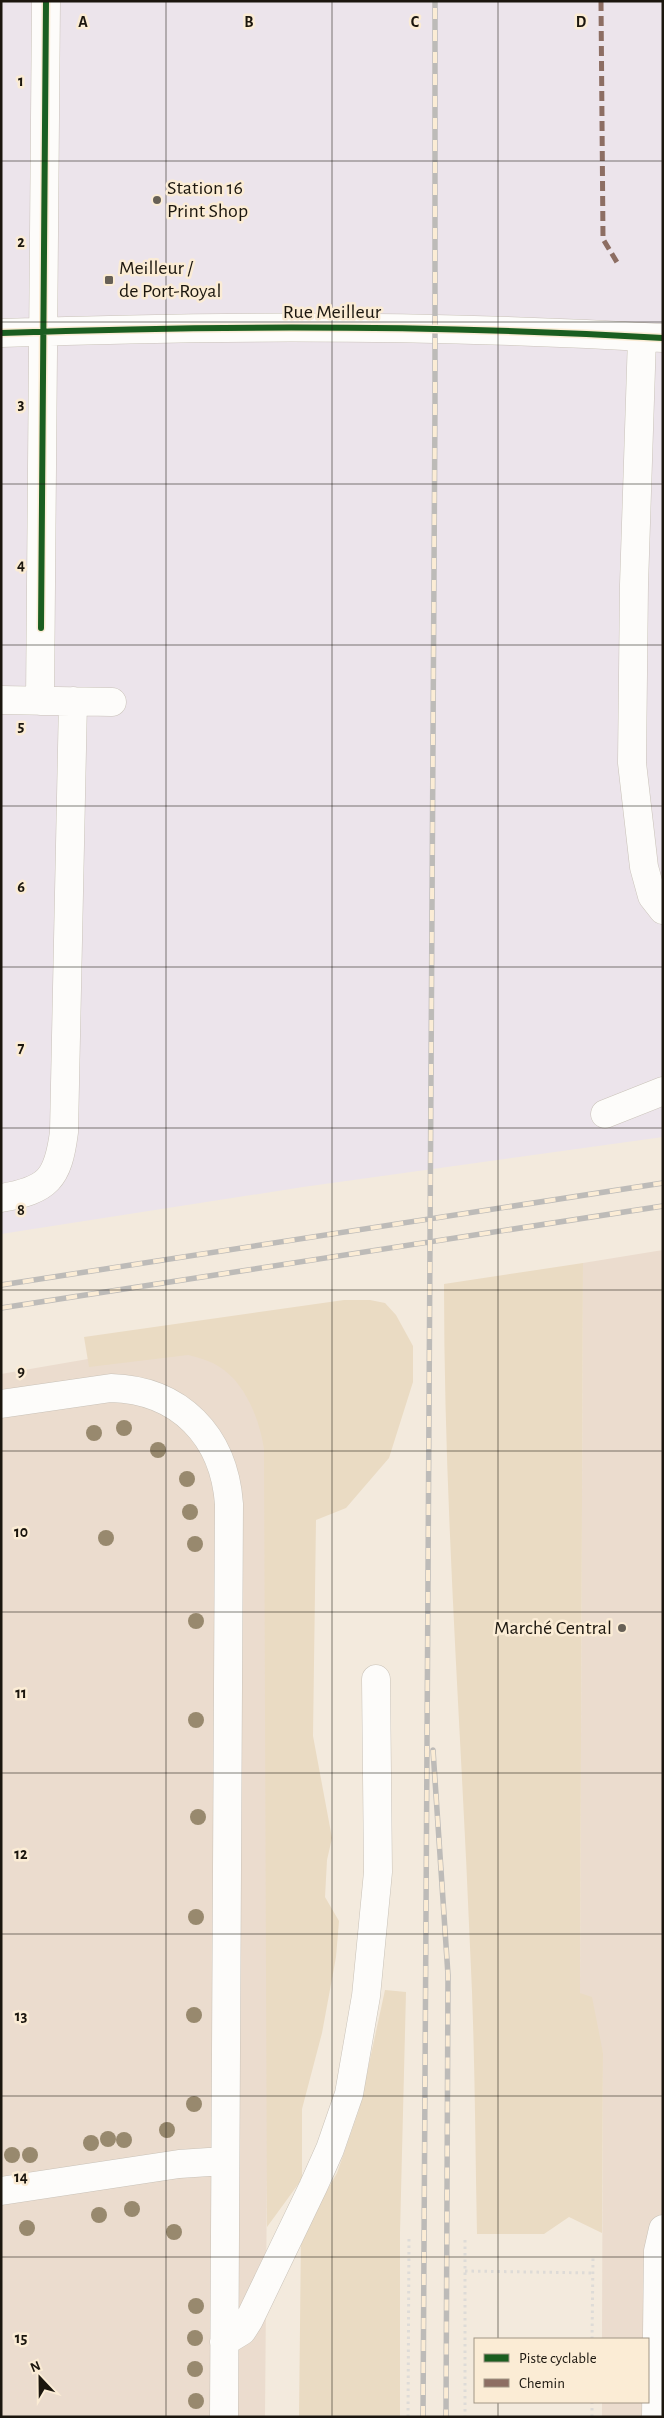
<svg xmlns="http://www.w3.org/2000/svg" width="664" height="2418" font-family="'Alegreya Sans',sans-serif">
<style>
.commercial{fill:#ebdcce}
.industrial{fill:#ece4eb}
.green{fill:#eadbc3}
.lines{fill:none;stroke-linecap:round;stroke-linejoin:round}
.minor-casing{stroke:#c9c2b8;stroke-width:29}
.path{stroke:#dedbd7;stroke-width:3;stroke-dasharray:2.5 4;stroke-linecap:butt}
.minor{stroke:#fdfcfa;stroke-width:28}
.rail-casing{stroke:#bdbbb8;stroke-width:5.5}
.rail{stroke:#fbecd5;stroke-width:4;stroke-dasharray:11;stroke-linecap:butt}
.quiet{stroke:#8d6e63;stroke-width:5;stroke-dasharray:10 5;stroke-linecap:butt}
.cycleway-casing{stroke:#fbecd5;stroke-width:9}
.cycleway{stroke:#1b5e20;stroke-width:6}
.tree{fill:#98896e}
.grid{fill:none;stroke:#1b160e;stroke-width:1;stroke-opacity:0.55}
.poi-dot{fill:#676056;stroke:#fbecd5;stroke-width:2}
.labels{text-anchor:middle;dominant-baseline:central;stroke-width:5;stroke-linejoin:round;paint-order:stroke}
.poi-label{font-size:20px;fill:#1b160e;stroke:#fbecd5;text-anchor:start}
.street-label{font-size:20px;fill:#1b160e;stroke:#fbecd5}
.grid-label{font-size:16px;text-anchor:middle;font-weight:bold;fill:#1b160e;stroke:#fbecd5;stroke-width:5;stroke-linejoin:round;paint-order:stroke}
</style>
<rect width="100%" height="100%" fill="#f3eadd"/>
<path class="commercial" d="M663,1250V2417H602V2402H648V2339H602L603,2053L580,1993L583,1263Z
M274,1327L265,2417H1V1374Z"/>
<path class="industrial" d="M1,1H663V1137L303,1187L1,1234Z"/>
<path class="green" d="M583,1263L580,1993L592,1997L603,2053L602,2233L569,2217L544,2234H477C475,2138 475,2042 470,1947C461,1726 444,1505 444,1284Z
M344,1300H370L385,1303L396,1315L413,1346V1382L389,1458L346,1508L316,1520L313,1736L332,1838L327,1860L325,1897L339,1921L336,1957L322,2033L302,2109V2179L267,2227L264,1449C260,1422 247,1387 224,1370C214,1362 201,1358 188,1355L89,1367L84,1337Z
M385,1990L406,1992L400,2233V2417H299L301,2236L337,2173L359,2110Z"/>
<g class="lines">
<defs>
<path id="minor" d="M1,333C222,325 442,325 663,338
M642,337L634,585L632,763L644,867L652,896L663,910
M1,700L112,702
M40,701L46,1
M605,1114L663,1091
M1,1198C48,1190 58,1179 64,1132L73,701
M1,1404L111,1388C180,1390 224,1436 229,1504L224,2417
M1,2191L179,2164L224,2161
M224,2342L242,2331L249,2320L313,2187L330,2149L349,2094L366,1996L378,1872L376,1679
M656,2417L658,2251L663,2229"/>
</defs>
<use href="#minor" class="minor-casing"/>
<path class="path" d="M465,2240V2417
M465,2271L593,2273
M592,2339L593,2258
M408,2417L409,2236
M592,2417V2402"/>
<use href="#minor" class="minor"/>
<defs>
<path id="rail" d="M1,1285L663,1183
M1,1308L663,1206
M433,1750L448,1975L446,2417
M423,2417L435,404V1"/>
</defs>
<use href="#rail" class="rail-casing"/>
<use href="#rail" class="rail"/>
<path class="quiet" d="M601,1L603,239L618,264"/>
<defs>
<path id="cycleway" d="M1,333C222,325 442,325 663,338
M41,628L46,1"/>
</defs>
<use href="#cycleway" class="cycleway-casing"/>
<use href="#cycleway" class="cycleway"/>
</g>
<g class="tree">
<circle cx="124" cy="1428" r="8"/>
<circle cx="94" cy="1433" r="8"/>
<circle cx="158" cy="1450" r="8"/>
<circle cx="187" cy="1479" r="8"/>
<circle cx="190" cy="1512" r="8"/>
<circle cx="106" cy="1538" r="8"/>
<circle cx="195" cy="1544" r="8"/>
<circle cx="196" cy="1621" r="8"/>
<circle cx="196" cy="1720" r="8"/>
<circle cx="198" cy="1817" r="8"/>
<circle cx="196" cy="1917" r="8"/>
<circle cx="194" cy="2015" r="8"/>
<circle cx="194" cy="2104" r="8"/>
<circle cx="167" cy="2130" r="8"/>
<circle cx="108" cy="2139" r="8"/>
<circle cx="124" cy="2140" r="8"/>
<circle cx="91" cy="2143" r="8"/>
<circle cx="12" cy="2155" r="8"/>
<circle cx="30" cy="2155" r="8"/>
<circle cx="132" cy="2209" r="8"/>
<circle cx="99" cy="2215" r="8"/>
<circle cx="27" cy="2228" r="8"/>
<circle cx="174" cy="2232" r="8"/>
<circle cx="196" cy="2306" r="8"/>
<circle cx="195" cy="2338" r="8"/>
<circle cx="195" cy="2369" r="8"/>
<circle cx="196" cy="2401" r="8"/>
</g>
<path class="grid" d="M166,1V2417M332,1V2417M498,1V2339M1,161H663M1,322H663M1,484H663M1,645H663M1,806H663M1,967H663M1,1128H663M1,1290H663M1,1451H663M1,1612H663M1,1773H663M1,1934H663M1,2096H663M1,2257H663M498,2402V2417"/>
<g class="poi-dot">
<circle cx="157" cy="200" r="5"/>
<rect x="104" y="275" width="10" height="10" rx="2.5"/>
<circle cx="622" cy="1628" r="5"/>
</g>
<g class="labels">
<g class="poi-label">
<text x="167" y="188">Station 16<tspan x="167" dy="23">Print Shop</tspan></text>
<text x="119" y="268">Meilleur /<tspan x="119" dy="23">de Port-Royal</tspan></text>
<text x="612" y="1628" text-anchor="end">Marché Central</text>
</g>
<g class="street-label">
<text x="332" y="312">Rue Meilleur</text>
</g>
</g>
<g class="grid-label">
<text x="83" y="27">A</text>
<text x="249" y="27">B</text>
<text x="415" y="27">C</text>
<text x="581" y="27">D</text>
<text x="21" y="86">1</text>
<text x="21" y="247">2</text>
<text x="21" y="409">3</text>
<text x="21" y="570">4</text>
<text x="21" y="731">5</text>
<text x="21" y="892">6</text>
<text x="21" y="1053">7</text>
<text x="21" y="1215">8</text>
<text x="21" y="1376">9</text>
<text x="21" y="1537">10</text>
<text x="21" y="1698">11</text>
<text x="21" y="1859">12</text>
<text x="21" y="2021">13</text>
<text x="21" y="2182">14</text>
<text x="21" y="2343">15</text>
</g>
<rect width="664" height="2418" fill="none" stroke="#1b160e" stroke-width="5"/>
<rect x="474" y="2338" width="175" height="65" fill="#fbecd5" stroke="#a19685"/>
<rect x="484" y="2354" width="25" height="8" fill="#1b5e20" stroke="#a19685"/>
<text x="519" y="2363" font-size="15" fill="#1b160e">Piste cyclable</text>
<rect x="484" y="2379" width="25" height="8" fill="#8d6e63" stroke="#a19685"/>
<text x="519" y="2388" font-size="15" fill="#1b160e">Chemin</text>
<g transform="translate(40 2378) rotate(338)" stroke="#fbecd5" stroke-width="4" paint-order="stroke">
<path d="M0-4L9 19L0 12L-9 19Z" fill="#1b160e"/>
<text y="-8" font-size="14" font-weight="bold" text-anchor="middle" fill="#1b160e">N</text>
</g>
</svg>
